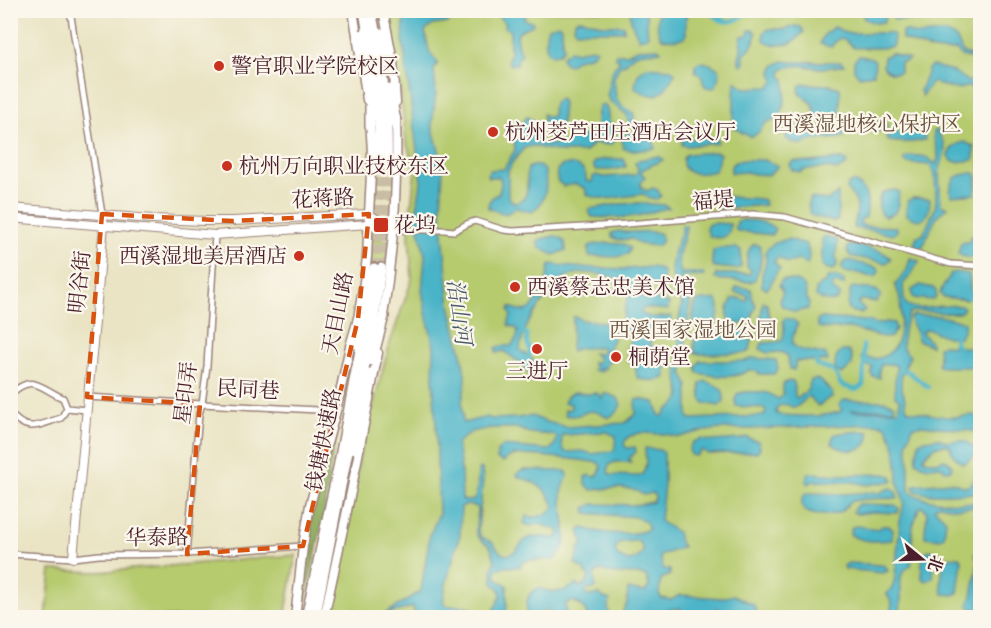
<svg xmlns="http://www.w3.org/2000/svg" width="991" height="628" font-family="Cardo,'Noto Serif SC',serif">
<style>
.green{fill:#b6ca6e;stroke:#80744c;stroke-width:1.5}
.forest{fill:#90ae61;stroke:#6d6646;stroke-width:1.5}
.water{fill:#4ab4c8;stroke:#4a6a7a;stroke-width:1.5;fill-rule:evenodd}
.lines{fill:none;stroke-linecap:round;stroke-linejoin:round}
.canal{stroke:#4ab4c8;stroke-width:4.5}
.highway-tunnel{stroke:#cabda5;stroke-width:9;stroke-dasharray:9 4.5;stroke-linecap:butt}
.street-casing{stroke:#9a8278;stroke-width:8}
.secondary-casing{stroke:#9a8278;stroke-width:10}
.primary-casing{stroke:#9a8278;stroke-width:11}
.highway-casing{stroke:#9a8278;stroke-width:12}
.street{stroke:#fff;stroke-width:5}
.secondary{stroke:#fff;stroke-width:8}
.primary{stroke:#fff;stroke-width:8}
.highway{stroke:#fff;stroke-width:9}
.marked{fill:none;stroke:#d8530f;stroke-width:4.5;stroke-dasharray:12 8;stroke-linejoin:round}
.poi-dot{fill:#c8321e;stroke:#fbf7ec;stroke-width:2}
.labels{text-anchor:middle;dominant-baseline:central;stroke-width:4.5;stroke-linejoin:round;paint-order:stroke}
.poi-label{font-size:21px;fill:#4a1f2b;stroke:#fbf7ec;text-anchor:start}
.park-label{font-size:21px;fill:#6a523f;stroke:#fbf7ec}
.street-label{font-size:21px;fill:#4a1f2b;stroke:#fbf7ec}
.water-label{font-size:22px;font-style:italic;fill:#4a5b6a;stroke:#fbf7ec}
</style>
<rect width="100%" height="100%" fill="#fbf7ec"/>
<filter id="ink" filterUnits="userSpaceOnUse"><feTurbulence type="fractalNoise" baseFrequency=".0167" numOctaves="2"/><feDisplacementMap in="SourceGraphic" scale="12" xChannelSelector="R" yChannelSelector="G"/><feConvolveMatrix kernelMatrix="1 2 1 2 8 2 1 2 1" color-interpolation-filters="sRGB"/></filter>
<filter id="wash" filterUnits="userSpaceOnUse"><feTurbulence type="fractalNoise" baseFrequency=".008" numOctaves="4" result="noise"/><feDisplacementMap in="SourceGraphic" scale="24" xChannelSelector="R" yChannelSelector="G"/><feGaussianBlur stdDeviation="1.35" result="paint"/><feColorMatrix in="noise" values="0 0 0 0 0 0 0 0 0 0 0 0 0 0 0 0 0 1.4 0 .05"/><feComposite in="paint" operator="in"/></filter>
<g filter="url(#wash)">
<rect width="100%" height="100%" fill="#eae4c4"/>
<path class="green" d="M391,11H980V617L333,618L360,455L389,346L412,279L408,219L411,207L415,170L406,141Z
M372,238L388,240L386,268L369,266Z
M296,555L285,617H46L51,570L98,572Z"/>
<path class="forest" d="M334,430H337L329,473L324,515L302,617L298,618L309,525L318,486Z"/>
<path class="water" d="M866,10L886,11L884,22L875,23L864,19L863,15Z
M490,11H524L525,20L533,22L532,26L525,28L518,32C516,42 517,47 522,55L518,58L517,64L510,65L508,61L510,53V31L504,27L506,24L494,12Z
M630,11H646L648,36L639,39L631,22Z
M658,11H686V36C679,41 670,40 662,38C656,31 657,20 658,11Z
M956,11H958L961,20L956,22L895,20L893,18L895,11H929L934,13L938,11Z
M404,12V11H417L422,14L430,15L432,11H454L453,17L448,23L433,25L425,31L429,51L438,63L434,69L436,92L432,125L443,165L441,212L450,305L462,354L466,382L462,402L463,423L487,417L492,419L517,418L532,416L547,422L566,427L625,423L636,414L635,402L638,399L655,402L659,415L663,416L667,410L675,405L679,399L681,394L677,375L679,359V319L682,303L676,294L671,269L674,250L682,231V225H686C686,244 673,253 681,273H703L704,276L681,277V285L692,288L686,336L683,367V374L688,385V416L690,419L762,416L765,414L766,411L764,408L736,406L735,400L737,394C744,391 763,391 770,394C773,396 775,398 779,399L783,394V384C787,381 790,380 794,382L795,396L798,398L808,390L811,380C821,376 825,387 832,392L833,397C827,398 823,403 818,406L809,396C802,401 802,405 794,408C787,404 784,403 777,407L776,413L780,415C801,416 823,418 842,411L839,405L844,400L885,401L895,405L894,409L851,410L852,411L898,410L900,400L895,396C896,391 894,388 895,383C895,377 897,373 897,367L892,364L881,365C879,370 878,373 880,378L872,376L871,373L872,367L864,365V361L861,358L863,355C875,364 892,355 897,342C902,329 903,297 895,285L907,270L910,258L919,261L911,275L903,284L904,300L906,304C918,312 933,306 947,306C952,305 957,306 962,306L964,308C963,309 962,311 961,312C953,316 923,309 910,312C906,319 901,340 903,348C904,349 908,355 910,356C906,364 901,373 901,381C901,390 906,398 906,407L909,411C924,412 941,418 957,417C966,416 970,414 980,416V432L922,425L913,427L907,442L909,461V490C920,502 953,503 969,503H976L980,500V507L953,508L940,505L936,506L935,509L946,520L944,536L941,539L925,537C923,527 932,512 922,507L919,508L913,526L912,544L914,549L911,565C896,576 902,581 901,597C901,604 900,611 899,617H889L892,604L887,594L893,586L895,577L900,520L904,503L898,483V474L895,447L887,427L881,424L751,429H720L699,432L679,437L665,434L639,433L628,437L625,441L624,445L627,448L635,447L636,452L629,458L631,462H615L609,465L608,472L611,475L638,476L643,474L646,464L645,448L660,450L664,453V486L660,521L678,533L679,542L683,547L660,556L663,569L670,570V575L661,579L659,593L661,598L671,600L680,595L722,598L734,595L754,605L758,618L729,617L725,611L716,608L711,614V617H684L680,608C670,611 659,608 652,617H587C586,608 581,605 573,601L565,604L567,612L564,617H553L552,613L546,609L541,617H527C526,605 525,591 540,588C551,594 566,592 576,584L580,587L587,583L589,575L585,574L584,570L575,564L579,550L583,542L579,531L583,528C598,533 636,537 649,529L646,522L635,517L586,513L585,508L594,504L638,505L653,502L655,497L653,493L643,495C631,484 606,489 591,490L585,483V477L589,475L595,477L599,474L601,468L599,463C588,461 518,452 511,456C508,457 506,460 503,462L497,459C496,452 497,450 503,446L549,450C554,447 556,444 557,437L554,435L530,433L516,428H491L471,432L457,443L461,470L462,499L466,501L474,500C480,487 476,480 479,468L482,469L483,480L478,530L481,537L492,542L499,551L505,555C521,553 517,543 529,538C537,535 547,538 555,538L559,535L558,530L539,524L529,526L524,523L527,516C537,519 548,515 554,507C549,489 535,481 518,477L517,474L523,470L563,471H566L568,474C566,482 561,490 562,497C562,519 574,543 554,560H529L522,562L520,567H503L497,569C493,578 499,581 507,585V606L505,617H470L466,612C457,611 449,610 443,617H415L413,607L382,616L421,591L430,534L439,514L436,425L433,378L434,347L427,318L422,291L425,256L416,215L421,182L403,43ZM599,432H607L616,436L614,451L592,454L583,451L565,452C561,447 561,440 563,435L582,434ZM465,505L476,506L478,509C477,528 469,534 490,546L495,561L492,570L493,583L500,590L501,595L493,612L488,615L476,612L468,606H446L443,601L447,580L460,535L461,507ZM638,541C649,552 639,559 628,561L618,556L615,551L617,546L621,542ZM600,570C605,571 610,574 616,574C626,574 637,572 647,577L649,586L646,591L642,592L628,589L627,603L621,615L615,617L609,614L608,607L610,600L604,598L599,594L588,596L585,593L587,589L591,590L596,587L594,575Z
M579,19C588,19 595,24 604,25C611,26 617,24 624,26V31H576L574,27L575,21Z
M559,24L562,27V42L564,48L559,53L553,55L548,53C545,45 545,35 548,27Z
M795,26L801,27L804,32C800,35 797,39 793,42C785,46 771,46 764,40V33L768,29H785Z
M835,27L845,33H890L894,35L893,46C881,50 867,47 854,48C843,38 842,33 831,47L820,44C823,35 826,31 835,27Z
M749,30H753L756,33C755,38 754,43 751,47C745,54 743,51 744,63L741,65L739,63C738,57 741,53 741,47C741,43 739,42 742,36L748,35Z
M906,31C911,33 915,35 920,35C934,35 947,28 957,40C960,44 960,49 963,53L980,57V60L961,56L956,50C936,54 920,46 902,39V32Z
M592,48L597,50L592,55L577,59L569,65L564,63L561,58L570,50L576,52Z
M658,48L661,51C648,53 632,49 626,64L620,65L614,78L616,98L622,106L634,114L633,125L628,122L627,115L610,101L607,96C611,81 608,73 620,60L615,57L616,54H627L637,49Z
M891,53L909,59L905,62H900V72C893,74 887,72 883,66L884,57Z
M859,56L872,58L875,61L874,74L859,76L854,70V61Z
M783,61L791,62H841L844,65C837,66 831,68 824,68C810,68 794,62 782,70L781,76L785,79C786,88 786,112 778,117C774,120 769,120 765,124C758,131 762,132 751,137L741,132L734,127C732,120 734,114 734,107C734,98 734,90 735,81L745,88L769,87L774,82L772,71L775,65Z
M699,62C706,62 716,65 720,72L716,87L712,88L706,87L703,83L702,77L695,71V65Z
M932,66L949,70L959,75L968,82L976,76H980V91L967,86C958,93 942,85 932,82L922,96L920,91C922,84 927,76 928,69Z
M647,67L671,69L675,73C665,93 657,103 635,88C636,78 637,72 647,67Z
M805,84L830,85L840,88C840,98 841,109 838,118H821L816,115L812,103L800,94L799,90L800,85Z
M561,99L563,103L561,126L559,133L552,135L544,134L543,114L548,117L553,116L552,109L555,101Z
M605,105C609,111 607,114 609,120C611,128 615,128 616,139L610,145L594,143L585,152H560L532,146L524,148L512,163L508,172V196L511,200L515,203C533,199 525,180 528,168C535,164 541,166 545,171C547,189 547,200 532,212L516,208L506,214L488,208C488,200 492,197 499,193L501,184L500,177H488L487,174L491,170L504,169L515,150L513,129L517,128L527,117L533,120C535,124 537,129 537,134C537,136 537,137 537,139C540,147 558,143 565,143L574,133L580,136H587L591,139L595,137L599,106Z
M862,121H870L886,123L887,128L879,131H862L859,126Z
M798,125L819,128L838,125L844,127L845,133L843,137C829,140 814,137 802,145L791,142L786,138L787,131L790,126Z
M937,130L944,143L945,151L939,172L941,206L948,207L937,216L921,250L913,247L917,236L923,235L935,208L936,200L935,174L930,165L906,163L903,159C909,155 921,155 928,158C931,160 934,163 936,164C942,153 932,143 934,131Z
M916,131L924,133L925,140C913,143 900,143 888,141L886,137L890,133Z
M630,133L648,135L654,141L655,148C645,150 632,152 623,148L622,140L624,135Z
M712,138L717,139L718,143L687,146L682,145V141L685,139Z
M965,142L974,147V160L957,162L951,160L948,156C951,147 955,144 965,142Z
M716,152L720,154L715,171C702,174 680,177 683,158L687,154Z
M653,157H660L663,160L643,169L641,174L645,176L641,183V188L648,191L652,188L658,190L661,196L657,199L649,198L643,194L607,199L593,197L587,195L585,188L576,184L564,186L558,182C557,179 556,174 557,171C561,161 579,164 584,171C586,174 586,177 586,181L592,182L593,177L596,175L604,177L634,175L637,173L638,168L635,163L639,160Z
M605,159H622L625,161L626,167L612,170H595L593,164L597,161Z
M841,159L846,161L847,165L838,170L825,168L807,169L799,172L792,170L790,165L793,161L810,162Z
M743,160H765L778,166L769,175L755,174L746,172L731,173V166L735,162Z
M971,173H975L977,178L975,194L952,196L950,191C954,174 956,177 971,173Z
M853,182C868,187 869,204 866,217L860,220V224L865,226L897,227V231L892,235L872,230L854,228C856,210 862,204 847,190L848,184Z
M894,190L899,191L898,206L895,213L886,217L881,215C878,208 877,196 884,192C887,191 891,191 894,190Z
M838,193V220L834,222L810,215L808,203L811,198L828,200Z
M726,196C739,199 753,197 764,200L765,205L718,209V203L720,198Z
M913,198L930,199L929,210L924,219C917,221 912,219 907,215L906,208L908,201Z
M639,203L665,205L669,208C659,209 651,213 641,215C625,218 608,218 592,217L588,209L620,204Z
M743,220C754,220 767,221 775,229L772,235L737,231L735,228L737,222Z
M715,223L730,224C731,238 720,240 709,236L706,227L709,224Z
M618,231C623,232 628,233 634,232C643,232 651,230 660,234L662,241L657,246L639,244L632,239L618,240L612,237V233Z
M555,236L559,237L565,242L566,250L554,255L540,248L537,243L541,239Z
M825,236L838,240L836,257L837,262L836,268L832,270L826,268L822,265V239Z
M972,236H976L980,238V256C974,259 965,258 958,254L961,243L968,242Z
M788,239L806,244C810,251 810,257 807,265L799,260L788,263L778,257L774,262L780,269C771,277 774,283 767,289L762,287C762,283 762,280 762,276C763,266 768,265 765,252C771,243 778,242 788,239Z
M607,243L624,244L630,248L628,254L617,257L589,256L588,249L591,245Z
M755,244L760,246C761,252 762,261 760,266C759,271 756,274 755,280L750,282L715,279L716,274H750L751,270L747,267C747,259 746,248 755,244Z
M854,245C866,247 883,249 891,259L886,263L850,256L847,251L848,246Z
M721,248H736L741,250V267L736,269L714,267L712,262L713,250Z
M849,260L878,268L879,272L875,277L867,276L858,273H846L841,267L844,262Z
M551,264L573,267L626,269L652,267L663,271L664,287C654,286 643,283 638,294C646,302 660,297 669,304L668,310L644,308L640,312C649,319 660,318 671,316L672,324L667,332L653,338L650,342L652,347L665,353L669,357L666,367V377C657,382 646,381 637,378L635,363L628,362L629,348L627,347L631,340V335L622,332L620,325C627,314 623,303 630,295C628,278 613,277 599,274C593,273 586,272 580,273C572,274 561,279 554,284C550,288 547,295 544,300C532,316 522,330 520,350C526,354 535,361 538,367L529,373L526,370L523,364L516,360L504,351L496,353V348L500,346H511L516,339L518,332L516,328L508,325L511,315L509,310L510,307C527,314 531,312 539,295C541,291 545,286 546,282C548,275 547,270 551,264Z
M956,272L969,274L971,296L967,300L943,297L940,294C942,284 948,282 951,273Z
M827,277H836L844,280V285L835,283L833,285V290L837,292L840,295L837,300C830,303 823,301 816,296V289L821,284L826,283Z
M782,280C789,279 802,281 805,288C807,294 804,297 809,303L808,309L794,312L781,305L780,299L783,291L779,285Z
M920,285L933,288L936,291V298L931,300L914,298L912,295V290Z
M739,287L751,289L753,301L756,306L750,322L739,324L730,322C726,313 727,307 733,299L738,298L747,301L748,296L734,292L736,288Z
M853,287L876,290L881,295L877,302L861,300L858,304L865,310L861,313L853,312L848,309V304L850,298V290Z
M716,299C721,306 719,316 715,324C707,326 699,329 692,323L694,307L697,301Z
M763,302L767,304L768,312L771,319L769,333L766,336L760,333L759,326Z
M913,315L940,316L965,322L964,328L960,337H947L928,329L921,332L931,343V346L918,340C917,332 911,326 910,318Z
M573,317H577L581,320L603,322L610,329L614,330L613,340L607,351L608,354L610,355V362H607L605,369L598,367L602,372L593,370L594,368L592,362H598L599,359L593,353L600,354L603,350L602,347C591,349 581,346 571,351Z
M785,318L793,320L798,324C796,329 791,338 793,344C796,352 818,352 826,354L828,361H796L794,370L790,369L787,355L781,352L767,353L760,349L762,343L777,342L783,340L784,328L783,320Z
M821,318L868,321L877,324L887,322L894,323L896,329L891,337L886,338L850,328L828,329L818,327L817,320Z
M737,330C750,333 753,338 750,351L745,353L701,354L695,353L694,344L695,335L699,332Z
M944,345L980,349V367H941L938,365L939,359L938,347Z
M842,351H849L852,357V365L842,374L835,370C835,362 835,356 842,351Z
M752,358L776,360L778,369L774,374H759L756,371L749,370C733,380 716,376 698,373L696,368L700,361H745Z
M705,381C716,385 725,387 724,401L719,406L704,403L701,398L700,384Z
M575,392L588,394L594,393L599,394L602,398L604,394H608L618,398L621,405L617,412L608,418C583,402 587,420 565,415V410L571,409V404L564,403C566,397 568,394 575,392Z
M860,431L869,432C872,453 844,455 832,443V439L835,434Z
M746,437L759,442L760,448L757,452L708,454L702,450L696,456L691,455L689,449L693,442L701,439L712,441L741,439Z
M938,438L948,442L960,440L967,442L977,450L976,455L963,464L953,455L950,446C939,442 931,449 924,457L925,460L938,462L943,459L949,462L952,466L951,470L946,471L940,466C930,468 925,468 916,461L918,447L920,441Z
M980,472V493C962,493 932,497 915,491L913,487L914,485L951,482L966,487L969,486Z
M809,473L842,475L884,474L892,476L893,481L867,485L853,482L813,481L808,484L806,481Z
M892,488L896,492L898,498C885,499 872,498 860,500C857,501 853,500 850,502C846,505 845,510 840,512C831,516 805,518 802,505C801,500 803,496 807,493L843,494L874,492L880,493L887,489Z
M859,504L895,505L899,508L898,513L873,512L857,514L853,512L855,507Z
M857,526L878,529L882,526H889L893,530L892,540C879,541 860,543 850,534L852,527Z
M930,550L935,553L933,578L926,581L922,578C921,569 921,560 925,552Z
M980,550V610C975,611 971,609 968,605L972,596L978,563L975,553Z
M959,557L962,561L958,593L954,595L943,594C939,585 942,567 947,558Z
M848,563L880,565L885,566L888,571L883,573L845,569L844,566Z"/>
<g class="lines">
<path class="canal" d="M708,10C722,23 730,26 745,14
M721,20L723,10
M969,297L980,299
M524,332L527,334V343L530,350L529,357
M955,337V344L958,346
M816,361V365C833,371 833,366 841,385L856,390L863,385L864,365L863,345
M904,370L910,373L928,387"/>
</g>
</g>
<g filter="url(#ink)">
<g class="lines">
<path class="highway-tunnel" d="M374,268L380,166
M381,268L387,166"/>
<defs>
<path id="street" d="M70,10L102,214
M393,230H445L454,231L469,223L475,221L504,230L513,231L601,226L753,214L785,217L951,264L980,266
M10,395C33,372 41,389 63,398L67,408
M87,397L202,404L336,411
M10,413C28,435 40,424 61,418L67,408L86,410
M10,554L73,558L99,555L187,554L303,546
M187,554L199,414L202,404L207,366L215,235"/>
<path id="secondary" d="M10,208L153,219L205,221H233L369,214L393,230
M10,218L215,235L368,224L386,228
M73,558L104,225L102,214"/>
<path id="primary" d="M353,10L367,100
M383,10L393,61L396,102
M382,323C393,255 398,186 396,118
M295,618L303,546L310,505L336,411L350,346L358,319L364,282L367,257L372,152L370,119
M324,618L351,492L378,353"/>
<path id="highway" d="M364,10L376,86L379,117L380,166
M371,10C382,64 389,112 387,166
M381,33L385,46L387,64
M363,34L370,89V126
M390,89L396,122
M356,344L358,319
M372,361L384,316
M355,449L370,374
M306,618L338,468L354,381L365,325L374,268
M315,618L374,319L381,268"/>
</defs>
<use href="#street" class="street-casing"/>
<use href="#secondary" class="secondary-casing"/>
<use href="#primary" class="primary-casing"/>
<use href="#highway" class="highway-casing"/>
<use href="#street" class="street"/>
<use href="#secondary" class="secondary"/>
<use href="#primary" class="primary"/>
<use href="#highway" class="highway"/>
</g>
</g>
<path class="marked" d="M102,214L233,221L369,214L358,319L303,546L187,554L200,404L87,397Z"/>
<g class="poi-dot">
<circle cx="219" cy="66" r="6"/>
<circle cx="493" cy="132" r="6"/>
<circle cx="227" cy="166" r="6"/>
<rect x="373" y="217" width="16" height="16" rx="3"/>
<circle cx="299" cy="256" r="6"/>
<circle cx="515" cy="287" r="6"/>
<circle cx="537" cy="349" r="6"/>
<circle cx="616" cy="357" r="6"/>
</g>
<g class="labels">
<g class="poi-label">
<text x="231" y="66">警官职业学院校区</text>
<text x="505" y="132">杭州茭芦田庄酒店会议厅</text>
<text x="239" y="166">杭州万向职业技校东区</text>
<text x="394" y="225">花坞</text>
<text x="287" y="256" text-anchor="end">西溪湿地美居酒店</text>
<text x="527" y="287">西溪蔡志忠美术馆</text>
<text x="628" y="357">桐荫堂</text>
<text x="537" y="371" text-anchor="middle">三进厅</text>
</g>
<g class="park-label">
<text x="867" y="124">西溪湿地核心保护区</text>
<text x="693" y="330">西溪国家湿地公园</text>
</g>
<g class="street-label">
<text transform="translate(323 199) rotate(-3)">花蒋路</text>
<text transform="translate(713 201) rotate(-5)">福堤</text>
<text transform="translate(80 282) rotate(-84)">明谷街</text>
<text transform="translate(338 313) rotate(-79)">天目山路</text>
<text transform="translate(248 390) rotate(3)">民同巷</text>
<text transform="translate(186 393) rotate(-83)">星印弄</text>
<text transform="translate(324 440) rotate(-79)">钱塘快速路</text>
<text transform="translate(157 538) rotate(-1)">华泰路</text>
</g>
<g class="water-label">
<text transform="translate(459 312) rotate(82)">沿山河</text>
</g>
</g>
<rect width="991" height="628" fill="none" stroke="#fbf7ec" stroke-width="36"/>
<g transform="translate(922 559) rotate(109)" stroke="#fbf7ec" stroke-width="4.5" paint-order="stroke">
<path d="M0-4.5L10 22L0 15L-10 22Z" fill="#4a1f2b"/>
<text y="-9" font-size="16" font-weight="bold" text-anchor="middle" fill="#4a1f2b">北</text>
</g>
</svg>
